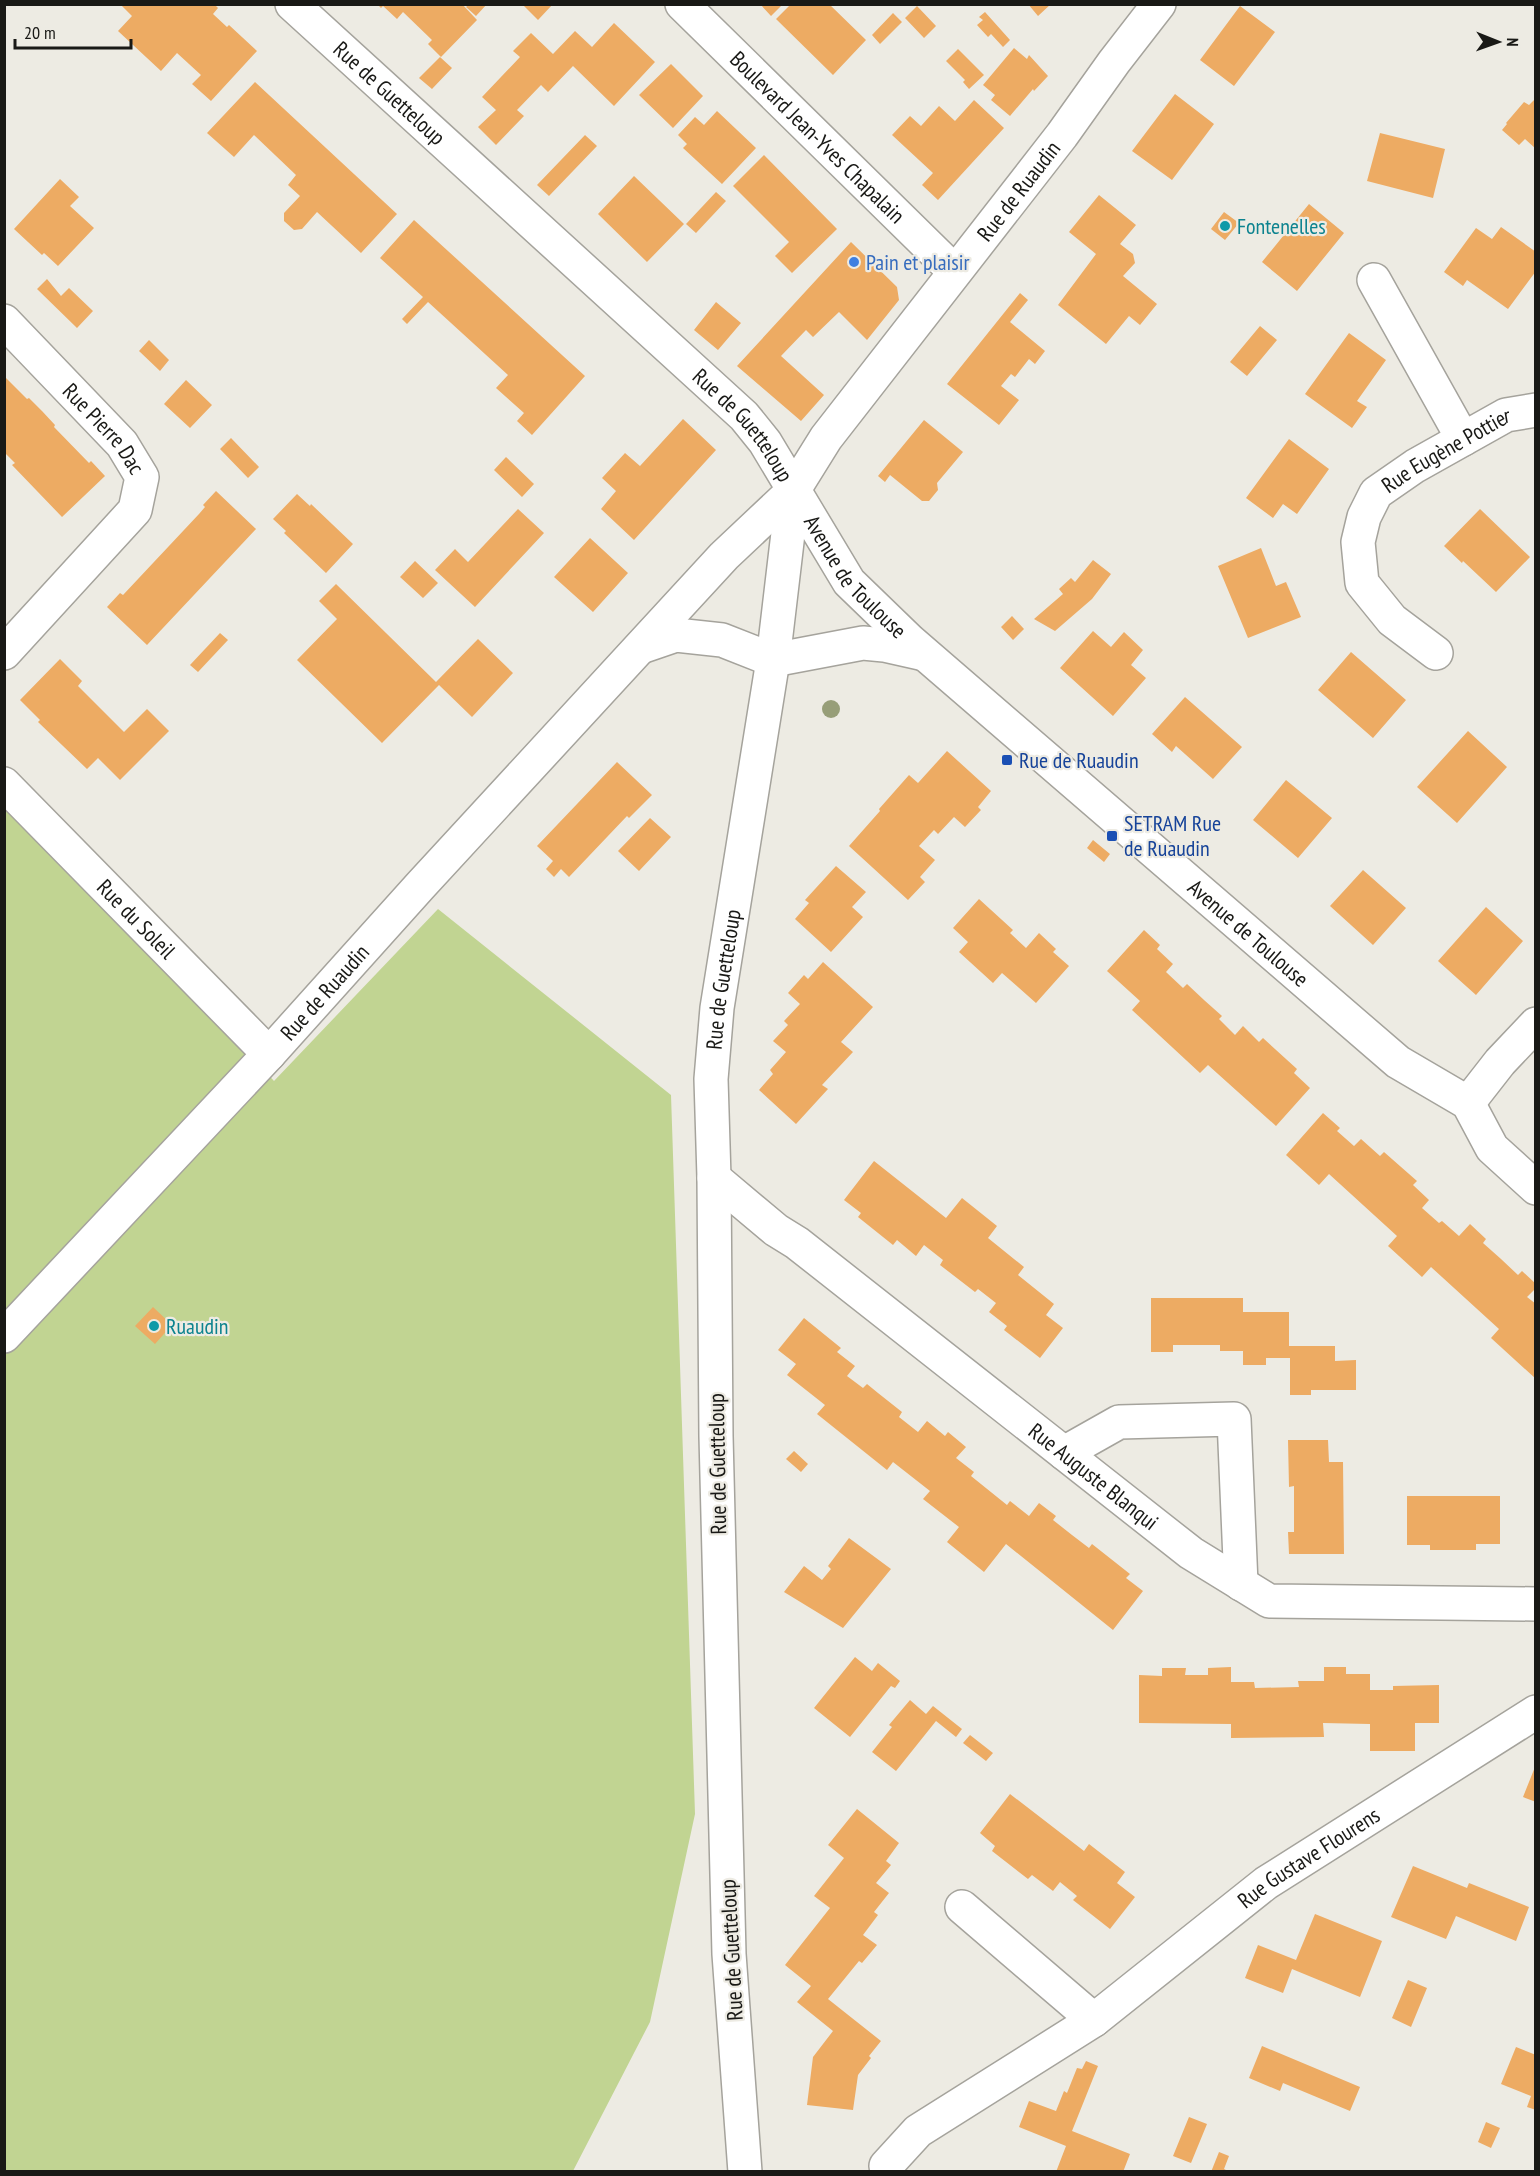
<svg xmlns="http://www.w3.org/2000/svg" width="1540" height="2176" font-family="'PT Sans Narrow',sans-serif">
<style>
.green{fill:#c1d492}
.building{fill:#edab63}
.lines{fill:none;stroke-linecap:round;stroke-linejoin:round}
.minor-casing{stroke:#a5a39c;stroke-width:36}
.minor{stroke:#fff;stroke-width:33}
.tree{fill:#979e78}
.culture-dot{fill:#0f9aa8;stroke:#edebe3;stroke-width:2}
.shop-dot{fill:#3f7fe0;stroke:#edebe3;stroke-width:2}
.transit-dot{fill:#1a4fb4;stroke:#edebe3;stroke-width:2}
.labels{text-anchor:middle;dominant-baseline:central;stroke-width:4.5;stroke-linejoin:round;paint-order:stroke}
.street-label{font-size:22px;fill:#191916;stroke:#edebe3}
.culture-label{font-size:22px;fill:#0d838f;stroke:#edebe3;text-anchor:start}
.shop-label{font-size:22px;fill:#366cbe;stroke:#edebe3;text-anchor:start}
.transit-label{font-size:22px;fill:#164399;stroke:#edebe3;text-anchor:start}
</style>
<rect width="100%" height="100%" fill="#edebe3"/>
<path class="green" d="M4,788L274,1081L438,909L671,1095L695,1814L650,2022L573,2171H5Z"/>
<path class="building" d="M120,4H214L218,8L213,14L227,27L229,25L257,51L211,101L192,84L201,75L177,53L161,71L118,31L132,16Z
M377,4H462L477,20L441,57L428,44L432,40L403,12L397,19L383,6L381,8Z
M469,4H487L476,16L466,7Z
M522,4H553L538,20Z
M760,4H783L771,16Z
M791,4H829L866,40L833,75L776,19Z
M1028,4H1051L1038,16Z
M917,6L936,26L924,38L905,18Z
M1240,6L1275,32L1234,86L1200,60Z
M985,12L1010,40L1003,47L991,34L988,37L977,25L983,20L979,17Z
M893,13L902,22L880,44L872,35Z
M614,23L655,62L614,106L573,66L548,92L541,85L517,110L524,116L496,145L478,127L496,110L482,97L520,57L513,51L531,33L553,54L575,31L592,47Z
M1014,48L1027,59L1029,55L1048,76L1034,91L1033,89L1010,116L991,100L995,95L983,85Z
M958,49L984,75L969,89L963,82L965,80L946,61Z
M440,57L452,68L432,89L419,78Z
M671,64L703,96L673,128L639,95Z
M255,82L397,214L361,253L317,212L302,229L294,230L284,221V213L300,196L288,185L296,175L254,135L234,157L207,133Z
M1175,94L1214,124L1172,180L1132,151Z
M1536,98V149L1525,139L1519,145L1502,130L1507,124L1506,123L1524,102L1529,105Z
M974,100L1004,128L938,200L922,185L933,173L892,135L910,116L921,126L939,106L955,121Z
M717,111L756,148L722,184L683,148L687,144L678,135L695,117L704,125Z
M1380,133L1445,149L1433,198L1367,181Z
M585,135L597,146L549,196L537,185Z
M764,155L837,229L792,273L775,256L789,242L733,186Z
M634,176L684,224L647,262L598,214Z
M60,179L79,197L70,206L94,228L58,266L44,253L42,255L14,229Z
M716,192L726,201L696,233L686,224Z
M1099,195L1136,225L1120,244L1133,254L1135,263L1123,276L1157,304L1140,325L1129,316L1106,344L1058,305L1096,254L1069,232Z
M1309,204L1344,233L1297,291L1262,262Z
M1224,212L1239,223L1225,240L1211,229Z
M414,220L585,376L532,435L517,421L524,413L496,388L508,375L428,302L407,324L402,319L423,297L380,258Z
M1501,227L1536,252V271L1508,309L1467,280L1463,286L1444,272L1476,228L1492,239Z
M851,242L897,287L899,300L867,340L839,312L813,337L806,330L781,356L824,395L801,421L737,366Z
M47,279L61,296L69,288L93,311L77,328L37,289Z
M1020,293L1028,300L1010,322L1045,351L1035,364L1029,359L1015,377L1011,374L1001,386L1019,400L999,425L947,384Z
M716,302L741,323L718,350L694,330Z
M1260,326L1277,340L1247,376L1230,362Z
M1349,333L1386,360L1357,401L1367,407L1352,428L1305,394Z
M149,340L169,360L160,371L139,351Z
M4,376L27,399L29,398L42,411L55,425L54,427L89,463L91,461L105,476L62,517L12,465L15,463L4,452Z
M186,380L212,405L190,428L164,404Z
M683,419L716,450L634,540L601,509L616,491L602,478L625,453L640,466Z
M924,420L963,452L937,483L938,490L929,501H922L890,475L885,482L878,476Z
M231,438L259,467L248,478L220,449Z
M1289,439L1329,469L1297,514L1283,504L1273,518L1246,498Z
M506,457L534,484L522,497L494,470Z
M216,491L256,529L147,645L107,607L120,593L123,595L199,514L205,507L203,505Z
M297,494L310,506L311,504L353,544L326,573L284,533L286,531L273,519Z
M518,509L544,533L475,607L435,570L455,549L468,562Z
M1480,509L1530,557L1496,592L1463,561L1462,563L1444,546Z
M590,538L628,573L593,612L554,577Z
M1261,548L1276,586L1286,582L1301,617L1248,638L1218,566Z
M1093,560L1111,574L1092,599L1055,631L1034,619L1063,594L1059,589L1071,578L1075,582Z
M415,561L438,583L423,598L400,577Z
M336,584L436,682L478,639L513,673L472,717L439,685L382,743L297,660L337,619L319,601Z
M1012,616L1024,629L1013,640L1001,627Z
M1093,631L1111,647L1124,632L1143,650L1131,665L1146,678L1113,716L1060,668Z
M220,633L228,640L198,672L190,665Z
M1351,652L1406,700L1373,738L1318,690Z
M60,659L82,681L78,686L124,732L147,709L169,731L120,780L98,758L87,769L38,722L40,720L20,700Z
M1185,697L1242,747L1213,779L1176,746L1172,752L1152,734Z
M1468,731L1507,767L1457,823L1417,787Z
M947,751L991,791L978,807L981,810L965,827L954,817L938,834L934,830L919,846L935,860L920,877L925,882L908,900L849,846L880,811L879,809L909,775L918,783Z
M617,762L652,795L629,818L627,816L569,877L561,869L554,877L546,869L553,861L537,846Z
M1286,780L1332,818L1298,858L1253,820Z
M650,818L671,837L639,871L618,851Z
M1093,840L1110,854L1104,862L1087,848Z
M836,866L866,892L852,907L863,917L831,952L795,919L809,903L805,900Z
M1363,870L1406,908L1373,945L1330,906Z
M979,899L1013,930L1010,933L1026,948L1039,933L1056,949L1053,952L1069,966L1036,1003L1002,973L993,983L959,952L968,942L953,928Z
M1486,907L1523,941L1476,995L1438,961Z
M1144,930L1160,945L1157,949L1173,964L1166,972L1183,988L1187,984L1204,1000L1222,1016L1219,1019L1235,1035L1243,1026L1259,1042L1263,1038L1297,1069L1294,1073L1310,1088L1276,1126L1208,1065L1200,1073L1132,1010L1140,1001L1107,971Z
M823,962L873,1007L841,1042L853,1052L822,1085L828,1089L796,1124L759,1090L773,1074L770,1070L786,1052L773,1041L788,1025L784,1021L800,1004L788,993L804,975L808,979Z
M1323,1113L1340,1128L1337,1131L1354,1146L1361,1139L1380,1156L1384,1152L1417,1181L1413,1185L1429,1200L1422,1208L1439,1223L1442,1221L1459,1236L1470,1224L1486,1239L1483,1243L1501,1259L1518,1275L1522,1271L1536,1284V1288L1527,1297L1536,1304V1379L1491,1338L1499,1329L1431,1267L1422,1277L1388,1246L1397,1236L1329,1174L1319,1185L1286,1155Z
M874,1161L946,1218L962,1198L997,1226L988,1238L1024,1267L1018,1275L1054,1304L1046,1315L1063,1328L1040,1358L1004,1330L1007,1326L989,1312L996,1303L978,1289L975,1292L940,1265L943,1260L924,1245L916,1256L897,1240L893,1245L858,1217L861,1213L844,1200Z
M1151,1298H1243V1312H1289V1346H1335V1361L1356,1360V1390H1311V1395H1290V1358H1266V1365H1243V1351H1220V1345H1173V1352H1151Z
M153,1307L172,1325L155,1344L135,1326Z
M804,1318L841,1348L837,1352L855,1366L847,1376L863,1388L867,1384L878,1393L902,1412L899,1417L918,1432L927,1421L945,1436L948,1432L966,1447L956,1458L974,1472L971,1476L1007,1505L1010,1501L1029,1516L1039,1503L1056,1516L1053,1520L1072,1535L1089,1548L1092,1544L1130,1574L1126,1578L1143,1591L1113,1630L1006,1544L984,1572L947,1542L959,1527L923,1499L930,1491L893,1462L887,1470L817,1414L825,1405L787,1375L796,1364L778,1350Z
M1288,1440H1328L1329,1462H1343L1344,1554H1289L1288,1532H1294V1486L1289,1487Z
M794,1451L808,1464L801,1472L786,1459Z
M1407,1496H1500V1544H1476V1550H1430V1545H1407Z
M849,1538L891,1569L843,1628L784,1592L804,1566L822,1580L831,1569L828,1566Z
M855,1657L872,1671L878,1663L900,1681L895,1688L891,1686L850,1737L814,1708Z
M1231,1667V1682H1254L1255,1688L1299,1687L1298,1681H1324V1667H1346V1674H1370V1690H1393V1686L1439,1685V1723H1415V1751H1370V1724L1323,1723L1324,1737L1231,1738V1724L1139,1723V1675L1162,1676V1668H1186L1185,1675H1208V1668Z
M910,1700L926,1714L933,1706L962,1729L956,1737L936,1721L896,1771L872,1752L892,1727L889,1725Z
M970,1735L993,1753L986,1761L963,1743Z
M1535,1767H1536V1802L1523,1797Z
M1010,1794L1084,1851L1089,1844L1125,1872L1117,1883L1135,1897L1110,1929L1073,1900L1077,1896L1060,1882L1053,1891L1032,1875L1028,1879L992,1851L995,1846L980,1833Z
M857,1809L899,1843L886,1861L891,1865L876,1883L889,1893L874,1912L878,1915L863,1935L877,1945L862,1963L859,1961L828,1999L881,2041L869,2056L871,2058L858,2075L853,2110L807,2105L813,2057L833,2031L797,2002L811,1986L785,1965L830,1908L814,1896L844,1858L828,1845Z
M1413,1866L1467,1888L1469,1883L1529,1907L1516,1941L1456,1916L1446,1939L1391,1917Z
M1315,1914L1382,1941L1360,1997L1292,1969L1283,1993L1245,1978L1258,1945L1296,1960Z
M1408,1980L1427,1988L1411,2027L1392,2018Z
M1262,2046L1360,2087L1350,2111L1283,2083L1280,2091L1249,2078Z
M1516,2047L1536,2055V2110L1527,2107L1531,2096L1501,2084Z
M1086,2061L1098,2066L1072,2131L1130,2154L1123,2172H1056L1066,2146L1019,2127L1029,2101L1056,2111L1064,2091L1067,2093L1077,2068L1082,2069Z
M1189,2117L1207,2124L1191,2163L1173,2156Z
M1486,2122L1500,2128L1491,2148L1478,2142Z
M1219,2152L1229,2156L1224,2169L1230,2172H1211Z"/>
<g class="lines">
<defs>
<g id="minor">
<path id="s1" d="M292,4L744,416L765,442L849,582L910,641L1398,1062L1468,1103L1492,1148L1536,1188"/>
<path id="s2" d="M682,4L954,271"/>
<path d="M1374,280L1463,439"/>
<path id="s3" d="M4,321L122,444L142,477L135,510L4,653"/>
<path d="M641,647L676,635L722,640L773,660"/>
<path id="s4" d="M1436,653L1392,620L1362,583L1358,542L1364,517L1376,493L1415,466L1506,415L1536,410"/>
<path d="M773,660L863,643L884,645L924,654"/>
<path id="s5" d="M4,784L269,1054"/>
<path d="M1468,1103L1500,1062L1536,1024"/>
<path id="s6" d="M714,1178L776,1230L797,1243L1191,1553L1269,1601L1536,1604"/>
<path id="s7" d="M4,1336L269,1054L420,886L724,556L793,491L826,438L1062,135L1114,62L1159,4"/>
<path d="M1064,1453L1119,1422L1234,1419L1241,1584"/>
<path d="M962,1907L1094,2020"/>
<path id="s8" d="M886,2166L918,2131L1094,2020L1266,1883L1536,1712"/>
<path id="s9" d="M745,2172L729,1954L716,1436L714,1178L711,1079L717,1008L773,660L793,491"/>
</g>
</defs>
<use href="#minor" class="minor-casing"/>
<use href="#minor" class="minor"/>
</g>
<circle class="tree" cx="831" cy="709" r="9"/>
<g class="culture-dot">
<circle cx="1225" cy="226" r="6"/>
<circle cx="154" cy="1326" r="6"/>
</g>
<circle class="shop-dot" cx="854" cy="262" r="6"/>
<g class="transit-dot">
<rect x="1001" y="754" width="12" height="12" rx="3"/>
<rect x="1106" y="830" width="12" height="12" rx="3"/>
</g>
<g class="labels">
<g class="street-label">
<text stroke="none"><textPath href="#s1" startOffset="132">Rue de Guetteloup</textPath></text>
<text stroke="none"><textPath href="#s2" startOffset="190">Boulevard Jean-Yves Chapalain</textPath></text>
<text stroke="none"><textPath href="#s7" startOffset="1532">Rue de Ruaudin</textPath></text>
<text stroke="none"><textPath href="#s1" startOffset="618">Rue de Guetteloup</textPath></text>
<text stroke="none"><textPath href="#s3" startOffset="147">Rue Pierre Dac</textPath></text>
<text stroke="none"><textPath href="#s4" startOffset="279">Rue Eugène Pottier</textPath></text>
<text stroke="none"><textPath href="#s1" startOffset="808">Avenue de Toulouse</textPath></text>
<text stroke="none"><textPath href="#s5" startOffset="189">Rue du Soleil</textPath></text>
<text stroke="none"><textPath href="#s1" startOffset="1340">Avenue de Toulouse</textPath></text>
<text stroke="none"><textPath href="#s9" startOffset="1194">Rue de Guetteloup</textPath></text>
<text stroke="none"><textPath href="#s7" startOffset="470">Rue de Ruaudin</textPath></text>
<text transform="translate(717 1464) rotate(-91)">Rue de Guetteloup</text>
<text stroke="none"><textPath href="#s6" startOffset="483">Rue Auguste Blanqui</textPath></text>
<text stroke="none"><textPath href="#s8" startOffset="525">Rue Gustave Flourens</textPath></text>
<text transform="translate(731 1950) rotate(-93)">Rue de Guetteloup</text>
</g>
<g class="culture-label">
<text x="1237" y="226">Fontenelles</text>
<text x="166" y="1326">Ruaudin</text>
</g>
<g class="shop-label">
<text x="866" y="262">Pain et plaisir</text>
</g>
<g class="transit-label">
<text x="1019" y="760">Rue de Ruaudin</text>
<text x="1124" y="823">SETRAM Rue<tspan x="1124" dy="25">de Ruaudin</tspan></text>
</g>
</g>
<rect width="1540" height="2176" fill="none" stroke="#191916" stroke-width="12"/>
<g transform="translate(1498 42) rotate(91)" stroke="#edebe3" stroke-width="4.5" paint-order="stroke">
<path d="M0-4.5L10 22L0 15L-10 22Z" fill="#191916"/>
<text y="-9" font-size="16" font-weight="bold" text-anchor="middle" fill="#191916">N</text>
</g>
<path d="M15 39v9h116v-9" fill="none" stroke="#191916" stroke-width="3"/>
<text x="24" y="39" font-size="18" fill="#191916" stroke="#edebe3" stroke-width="4.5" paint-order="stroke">20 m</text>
</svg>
